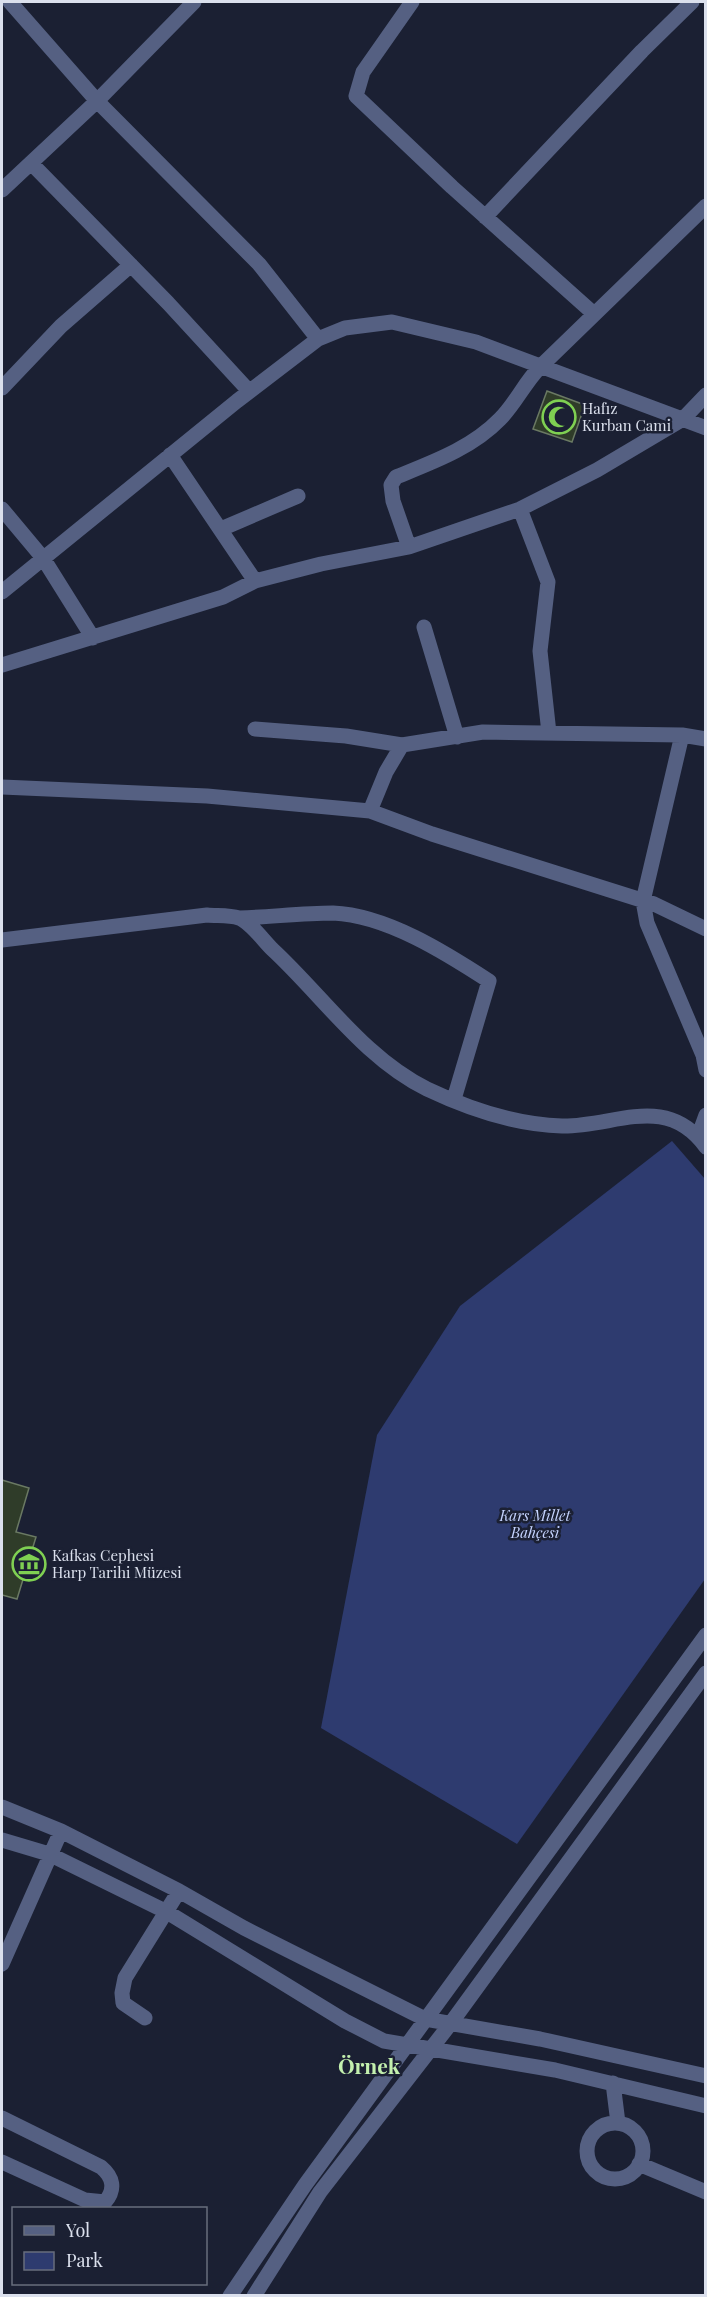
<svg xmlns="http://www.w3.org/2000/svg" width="707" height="2297" font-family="'Playfair Display',serif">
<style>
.green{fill:#2e3b6f}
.building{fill:#2f3c29;stroke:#6a7963;stroke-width:1.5}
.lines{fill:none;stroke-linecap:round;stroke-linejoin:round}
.minor{stroke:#556082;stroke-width:15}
.labels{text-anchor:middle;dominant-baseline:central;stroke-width:5;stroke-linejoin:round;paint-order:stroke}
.poi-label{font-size:15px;fill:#dbe0ed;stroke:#1b2033;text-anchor:start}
.park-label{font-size:15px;font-style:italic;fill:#c5d3fe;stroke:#1b2033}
.district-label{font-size:21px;font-weight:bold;fill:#c3f0ae;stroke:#1b2033}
</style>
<rect width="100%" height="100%" fill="#1b2033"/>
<path class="green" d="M672,1141L705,1179V1579L517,1844L321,1728L377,1435L460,1306Z"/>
<path class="building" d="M547,391L585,405L572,442L533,429Z
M2,1480L29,1488L16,1532L36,1537L17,1599L2,1595Z"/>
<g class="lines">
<path class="minor" d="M10,2L97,101L259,264L318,339
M412,2L363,72L356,96L452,187L593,313
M31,163L168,303L249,391
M2,190L97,101L194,2
M485,217L642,51L692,2
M2,388L61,326L131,265
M170,455L255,581
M2,509L43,558L93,638
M520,509L548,582L540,651L549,733
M221,529L298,496
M409,547L393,501L391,485L396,477C433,462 472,448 500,419C515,404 524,384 539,368L706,206
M2,592L237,401L318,339L345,328L392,322L476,342L706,428
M424,627L457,737
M2,665L223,597L255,581L321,564L409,547L520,509L597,470L683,419L706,395
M255,729L346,736L402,745L483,732L682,735L706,739
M682,735L643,901L647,923L703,1055L706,1070
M2,787L207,796L370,811L432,834L654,904L706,929
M370,811L386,772L402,745
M240,918C271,917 302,913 333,913C386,915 446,953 489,981L454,1099
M2,940L207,915C217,916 229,915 239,918C250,922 263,940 272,949C322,995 364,1058 427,1089C467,1108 517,1125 562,1126C615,1127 666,1092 706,1147
M698,1137L706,1115
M2,1807L61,1831L179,1891L244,1928L425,2019L540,2039L706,2076
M2,1840L49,1854L167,1912L345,2021L384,2041L555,2070L706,2106
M2,1964L61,1831
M145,2018L123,2003L122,1993L125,1978L179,1891
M613,2083L618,2123
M2,2118L101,2167C113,2177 116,2189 105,2202L85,2200L2,2162
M587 2151a28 28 0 1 1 56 0a28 28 0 1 1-56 0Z
M639,2164L706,2192
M230,2296L305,2185L706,1635
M254,2296L320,2192L451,2023L706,1673"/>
</g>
<defs>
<symbol id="mosque-ring" viewBox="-11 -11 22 22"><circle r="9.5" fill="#1b2033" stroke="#7fd052" stroke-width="1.5"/><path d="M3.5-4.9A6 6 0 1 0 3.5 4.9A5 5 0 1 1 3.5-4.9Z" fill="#7fd052"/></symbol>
<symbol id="museum-ring" viewBox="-11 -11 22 22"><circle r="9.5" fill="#1b2033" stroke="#7fd052" stroke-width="1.5"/><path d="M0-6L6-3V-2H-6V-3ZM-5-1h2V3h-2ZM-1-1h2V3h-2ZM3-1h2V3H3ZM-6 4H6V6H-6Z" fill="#7fd052"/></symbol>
</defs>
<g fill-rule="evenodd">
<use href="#mosque-ring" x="540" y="398" width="38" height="38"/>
<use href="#museum-ring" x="10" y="1545" width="38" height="38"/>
</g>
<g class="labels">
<g class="poi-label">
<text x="582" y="408">Hafız<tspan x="582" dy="17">Kurban Cami</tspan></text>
<text x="52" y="1555">Kafkas Cephesi<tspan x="52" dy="17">Harp Tarihi Müzesi</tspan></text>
</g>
<g class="park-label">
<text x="535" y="1515">Kars Millet<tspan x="535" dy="17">Bahçesi</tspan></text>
</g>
<g class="district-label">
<text x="369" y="2065">Örnek</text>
</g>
</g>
<rect width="707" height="2297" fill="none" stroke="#dbe0ed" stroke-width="6"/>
<rect x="12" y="2207" width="195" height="78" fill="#1b2033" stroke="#686d7d" stroke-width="1.5"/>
<rect x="24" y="2226" width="30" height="9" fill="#556082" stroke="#686d7d" stroke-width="1.5"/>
<text x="66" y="2237" font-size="18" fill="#dbe0ed">Yol</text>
<rect x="24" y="2252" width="30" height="18" fill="#2e3b6f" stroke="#686d7d" stroke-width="1.5"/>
<text x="66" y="2267" font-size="18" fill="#dbe0ed">Park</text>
</svg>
